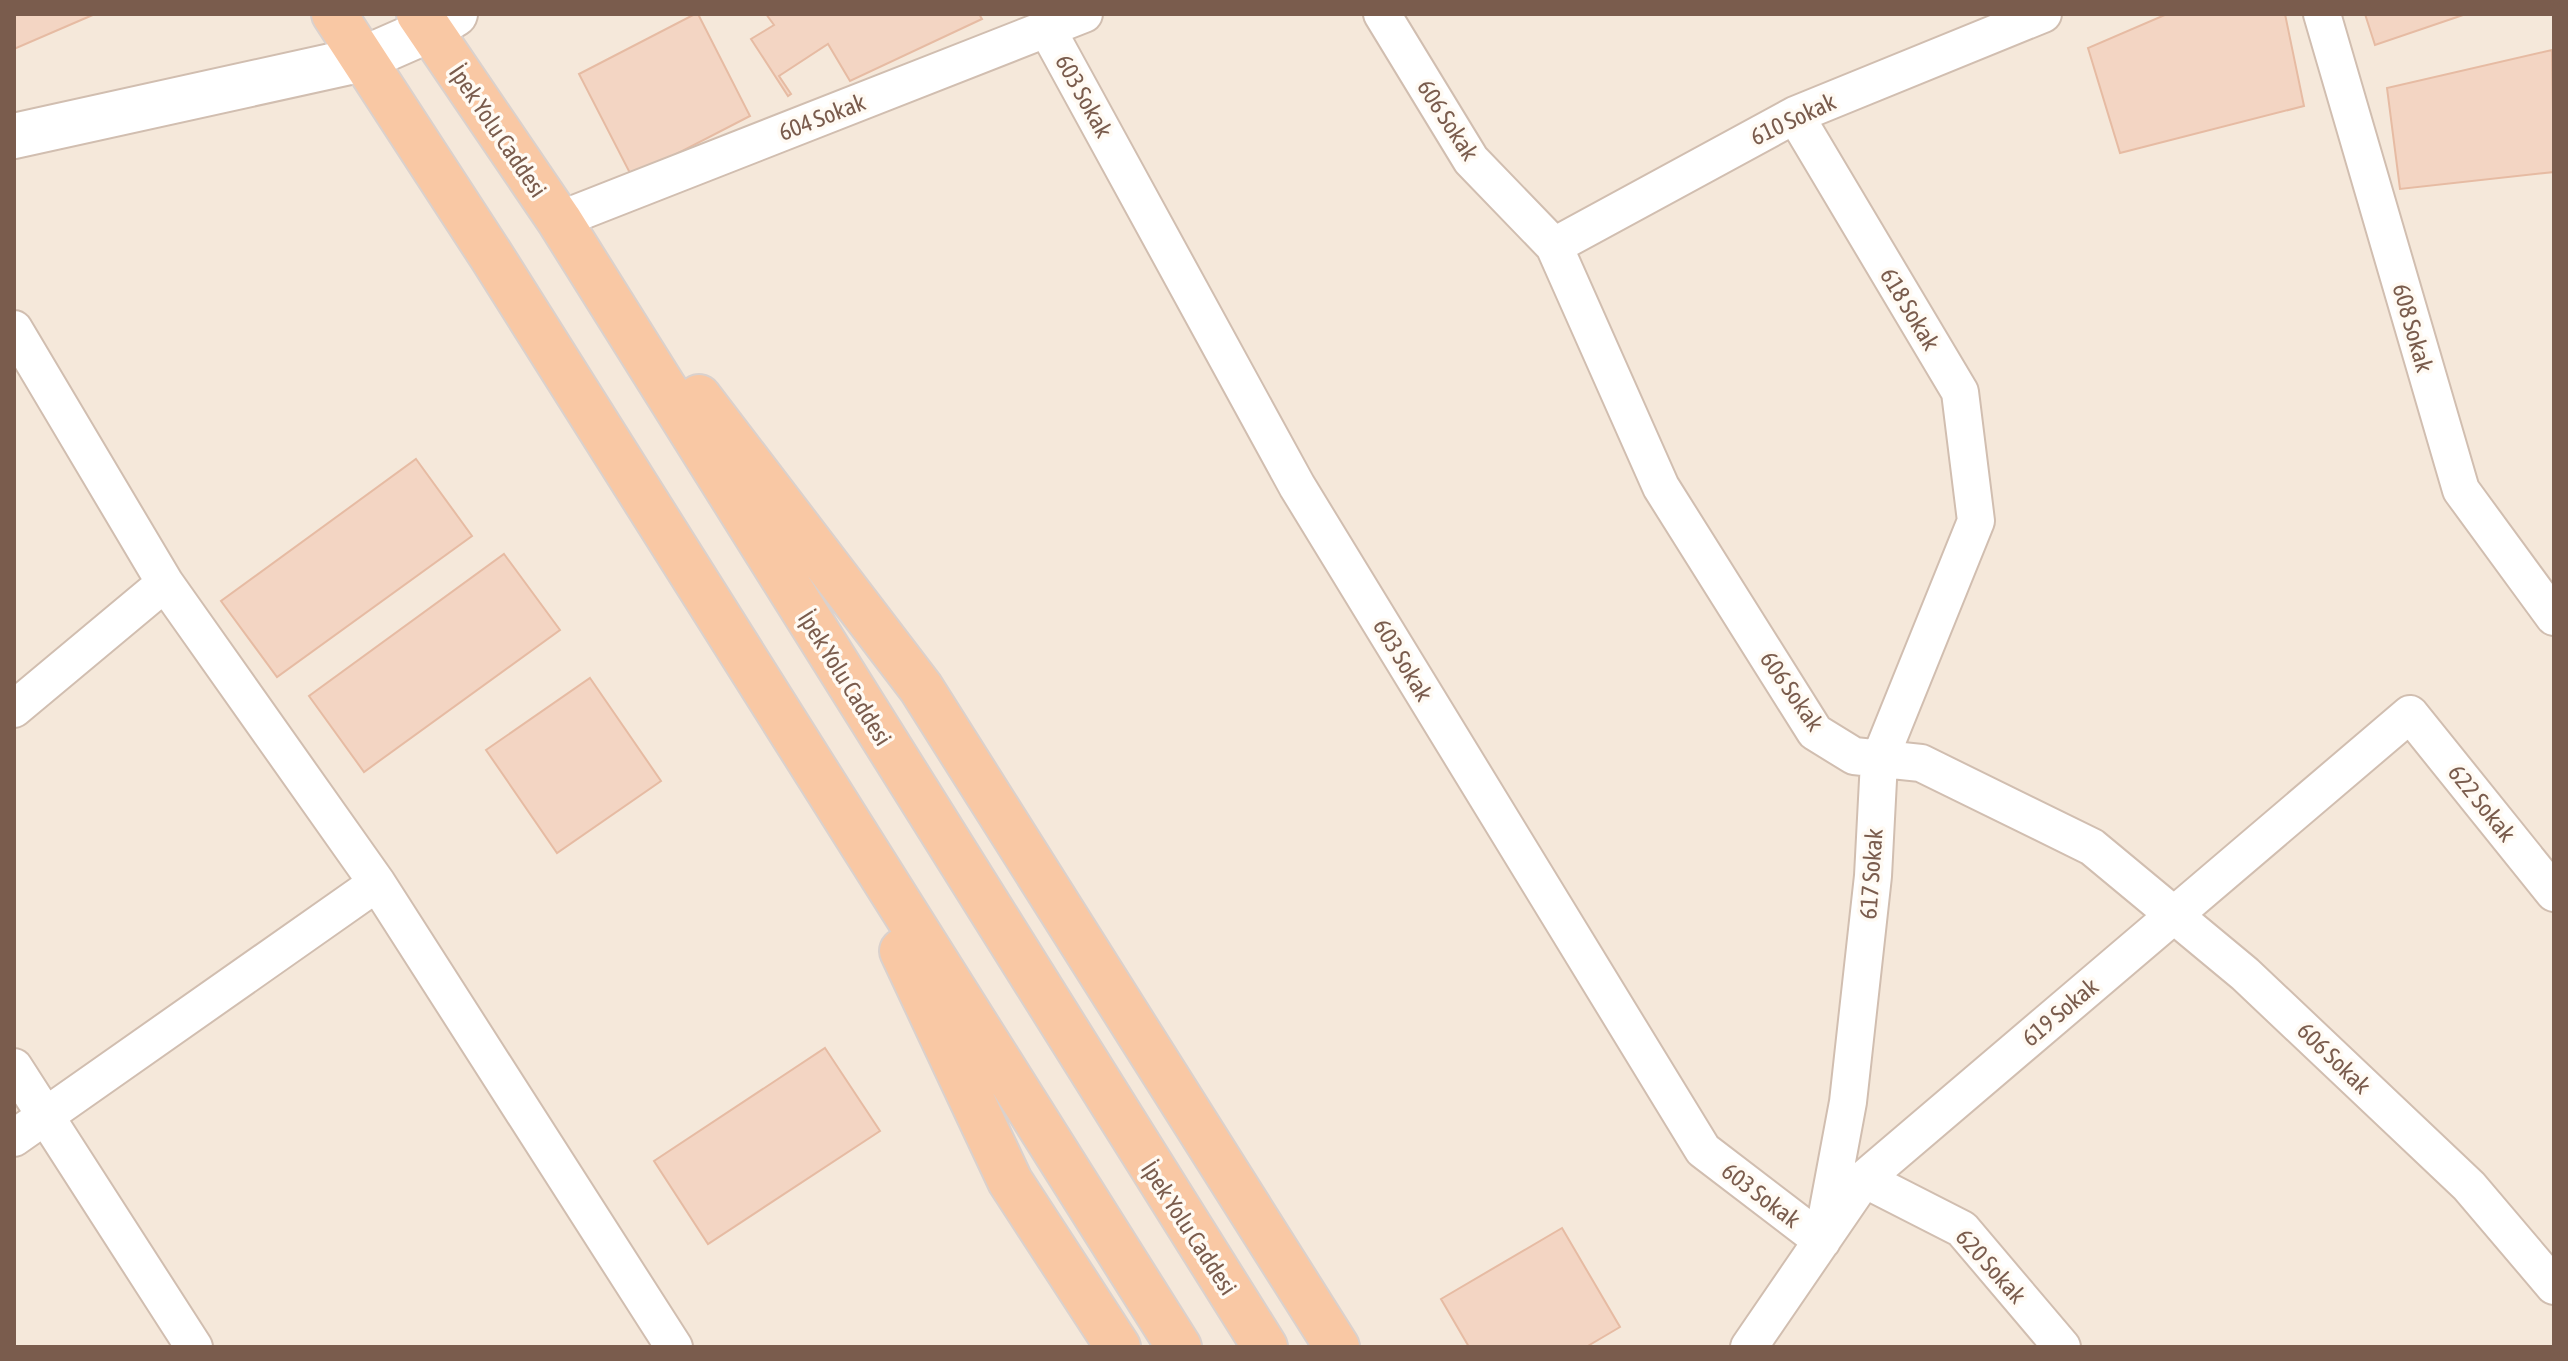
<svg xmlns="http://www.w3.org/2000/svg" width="2568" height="1361" font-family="'Asap Condensed',sans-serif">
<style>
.residential{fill:#f5e8da}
.building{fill:#f3d5c3;stroke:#e6bba3;stroke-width:2}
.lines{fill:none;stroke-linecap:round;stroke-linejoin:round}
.minor-casing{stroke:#d1beb0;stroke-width:40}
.tertiary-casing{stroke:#d1beb0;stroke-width:48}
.trunk-casing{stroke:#dad1cd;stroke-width:48}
.minor{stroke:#fff;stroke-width:36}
.tertiary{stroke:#fff;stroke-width:44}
.trunk{stroke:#f9c8a4;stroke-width:44}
.labels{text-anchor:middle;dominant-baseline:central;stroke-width:7;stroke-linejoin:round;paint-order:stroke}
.street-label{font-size:24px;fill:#7a5c4d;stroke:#fffaf3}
</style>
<rect width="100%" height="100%" fill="#fdf6ec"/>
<path class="residential" d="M14,14H2554V1347H14Z"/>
<path class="building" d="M14,14H95L14,49Z
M695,14H698L750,116L632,177L579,74Z
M766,14H979L982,19L850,81L828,44L779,76L791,94L788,96L751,39L774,25Z
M2167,14H2285L2304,106L2120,153L2088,48Z
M2365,14H2466L2375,45Z
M2552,50L2554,172L2400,189L2387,88Z
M416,459L472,536L277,677L221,601Z
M504,554L560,630L364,772L309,696Z
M590,678L661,781L557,853L486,750Z
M825,1048L880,1131L708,1244L654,1161Z
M1562,1228L1620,1327L1586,1347H1469L1441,1299Z"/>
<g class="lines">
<defs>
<path id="minor" d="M1382,14L1471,160L1554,246L1661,487L1815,732L1854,756L1921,763L2092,847L2245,974L2469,1186L2554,1286
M2322,14L2461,490L2554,617
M1047,29L1297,486L1703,1150L1822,1241
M1795,115L1960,392L1976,521L1879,761L1873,876L1848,1102L1822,1241
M559,220L1084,14
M1554,246L1795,115L2043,14
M14,329L165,583L377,883L674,1347
M14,709L165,583
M14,1067L194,1347
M14,1138L377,883
M1864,1179L1962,1229L2062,1347
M1749,1347L1864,1179L2410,714L2554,893"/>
<path id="tertiary" d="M14,136L363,59L429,30L455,14"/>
<path id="trunk" d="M334,14L492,257L1179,1347
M419,14L559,220L1265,1347
M699,397L921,688L1337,1347
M902,951L1010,1181L1118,1347"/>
</defs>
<use href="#minor" class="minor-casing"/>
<use href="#tertiary" class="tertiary-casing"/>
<use href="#trunk" class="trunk-casing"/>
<use href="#minor" class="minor"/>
<use href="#tertiary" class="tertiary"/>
<use href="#trunk" class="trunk"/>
</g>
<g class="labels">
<g class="street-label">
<text transform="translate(1084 96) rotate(61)">603 Sokak</text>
<text transform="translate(822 117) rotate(-21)">604 Sokak</text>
<text transform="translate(1793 119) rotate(-25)">610 Sokak</text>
<text transform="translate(1448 120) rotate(57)">606 Sokak</text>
<text transform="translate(498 131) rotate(56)">İpek Yolu Caddesi</text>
<text transform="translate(1910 309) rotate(59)">618 Sokak</text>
<text transform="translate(2413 328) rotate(74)">608 Sokak</text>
<text transform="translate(1403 660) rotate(59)">603 Sokak</text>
<text transform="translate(845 678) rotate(58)">İpek Yolu Caddesi</text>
<text transform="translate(1792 691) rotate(55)">606 Sokak</text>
<text transform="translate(2482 803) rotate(51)">622 Sokak</text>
<text transform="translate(1871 874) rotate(-86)">617 Sokak</text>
<text transform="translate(2060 1012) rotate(-40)">619 Sokak</text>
<text transform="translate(2334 1058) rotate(44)">606 Sokak</text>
<text transform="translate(1761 1195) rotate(37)">603 Sokak</text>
<text transform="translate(1189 1228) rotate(57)">İpek Yolu Caddesi</text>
<text transform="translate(1991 1266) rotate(48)">620 Sokak</text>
</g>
</g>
<rect width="2568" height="1361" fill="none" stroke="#7a5c4d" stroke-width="32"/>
</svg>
